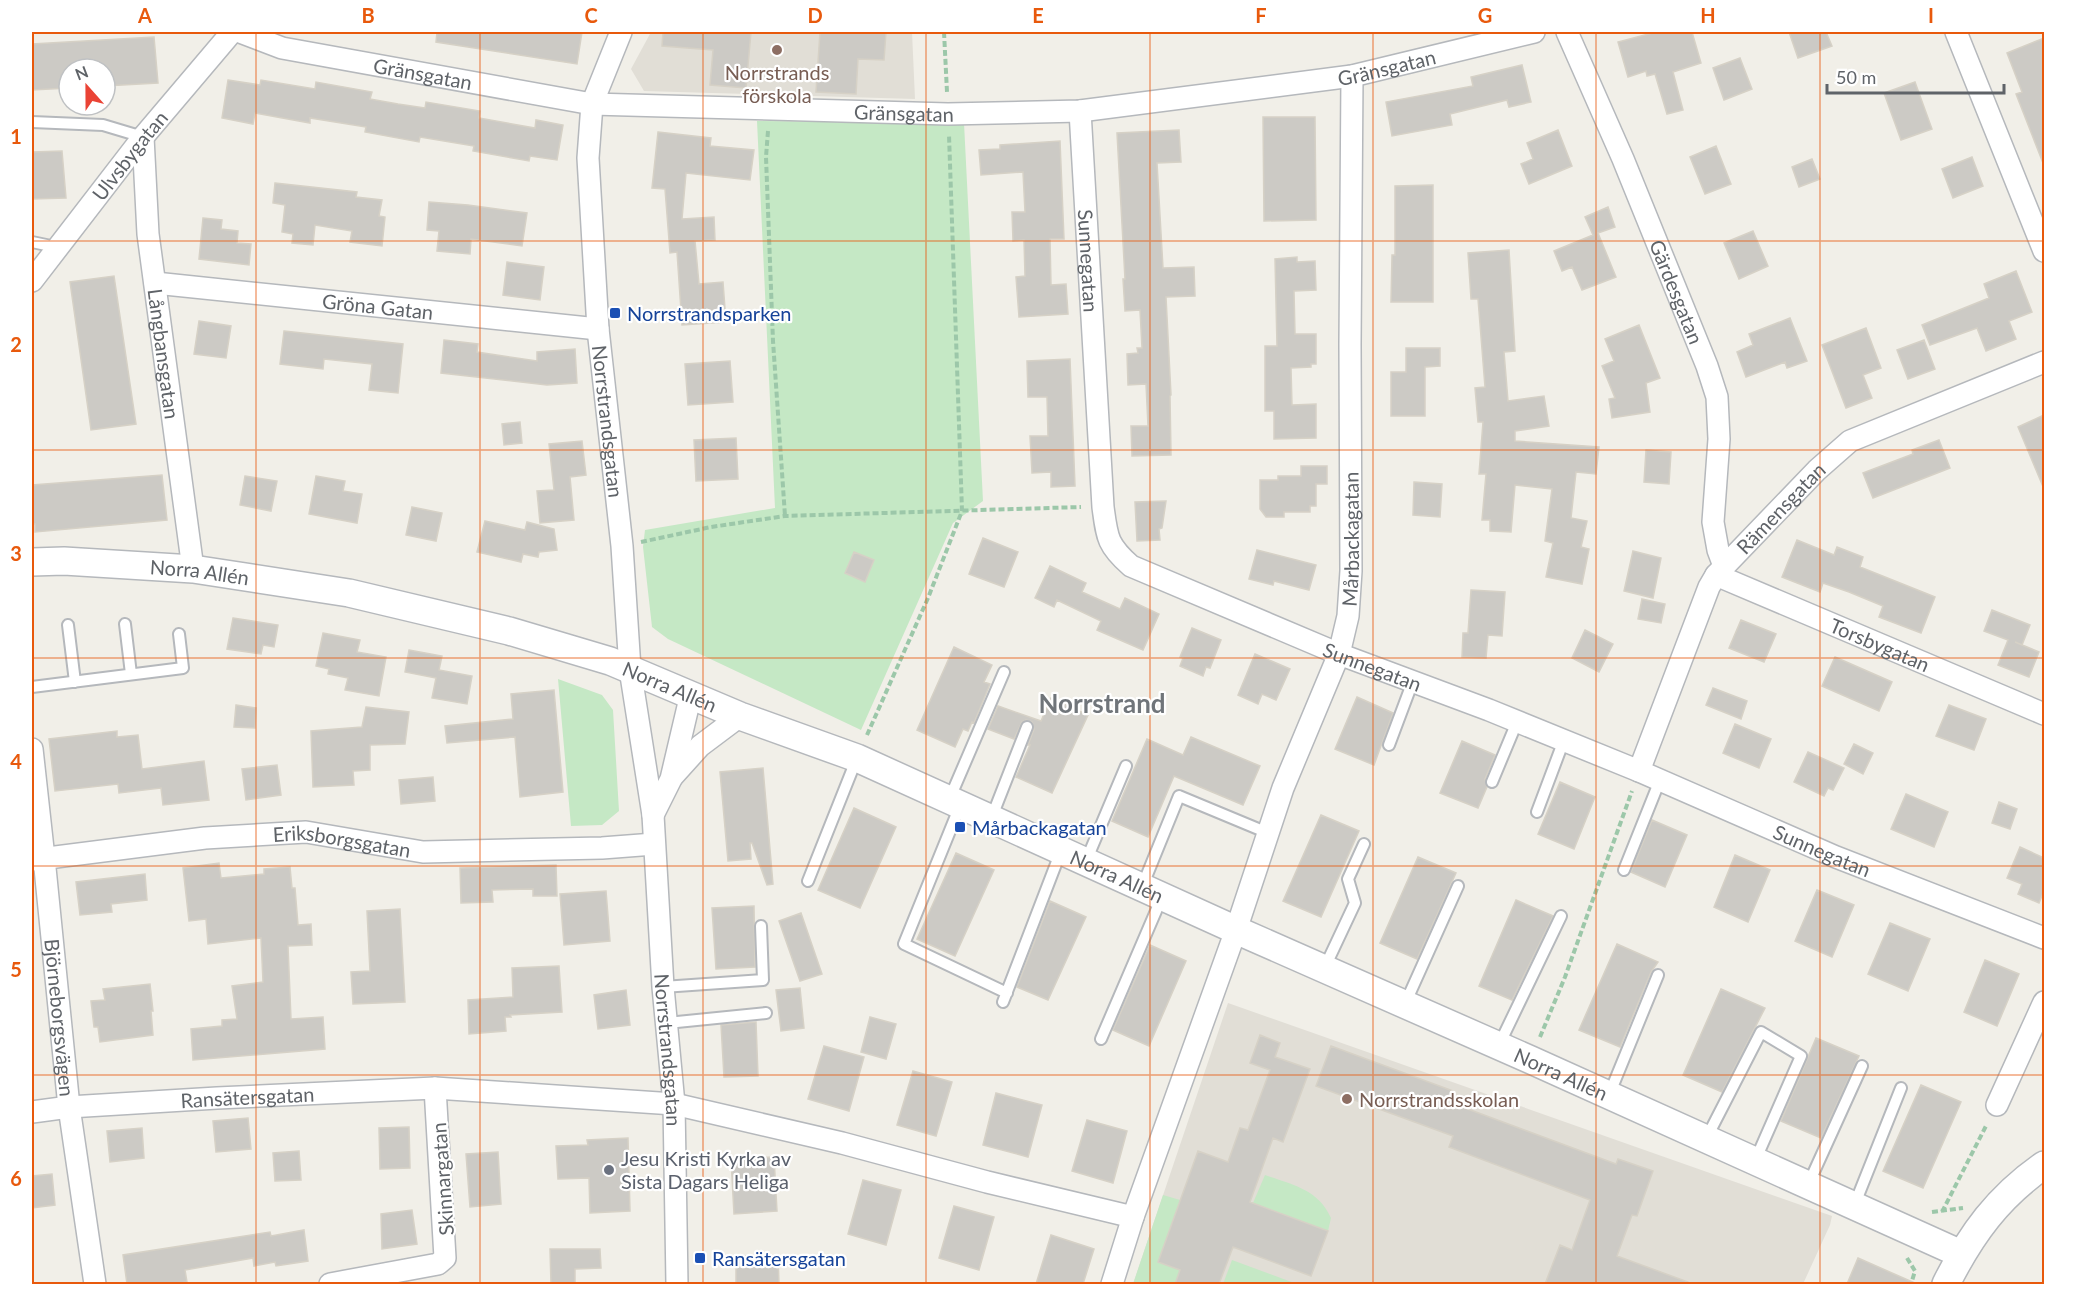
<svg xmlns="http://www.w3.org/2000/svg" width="2076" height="1316" font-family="Lato,sans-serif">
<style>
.education{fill:#e1ded6}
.green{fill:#c5e8c5}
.building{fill:#cccac5;stroke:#d6d1c6;stroke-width:1.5}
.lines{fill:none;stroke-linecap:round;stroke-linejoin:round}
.service-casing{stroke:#b5b8bc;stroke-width:14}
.minor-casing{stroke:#b5b8bc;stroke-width:24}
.tertiary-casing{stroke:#b5b8bc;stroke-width:30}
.path{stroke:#9cc7a9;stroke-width:4;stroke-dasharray:6 3;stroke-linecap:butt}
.service{stroke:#fff;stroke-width:10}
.minor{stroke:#fff;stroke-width:21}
.tertiary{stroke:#fff;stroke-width:27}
.grid{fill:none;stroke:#e8590c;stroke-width:1.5;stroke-opacity:0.55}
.education-dot{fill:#8d6e63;stroke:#fff;stroke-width:2}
.transit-dot{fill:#1a4fb4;stroke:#fff;stroke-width:2}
.worship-dot{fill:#6b7280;stroke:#fff;stroke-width:2}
.labels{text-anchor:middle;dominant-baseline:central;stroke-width:4.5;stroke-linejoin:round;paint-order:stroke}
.street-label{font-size:20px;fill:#5f6368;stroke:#fff}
.education-label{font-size:20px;fill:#785e54;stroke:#fff}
.transit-label{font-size:20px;fill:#164399;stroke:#fff;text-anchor:start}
.worship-label{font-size:20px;fill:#5b616d;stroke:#fff;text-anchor:start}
.district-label{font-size:26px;font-weight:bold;fill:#70757a;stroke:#fff}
.neatline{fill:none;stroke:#e8590c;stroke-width:2}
.grid-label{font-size:20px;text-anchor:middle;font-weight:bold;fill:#e8590c}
</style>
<rect width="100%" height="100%" fill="#f1efe8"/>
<path class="education" d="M651,32H912L915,99L644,91L631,69Z
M1228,1003L1832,1216L1830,1225L1803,1284H1133Z"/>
<path class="green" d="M757,121L964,123L983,501L953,523L861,730L668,639L652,627L643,547L645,530L775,508Z
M558,679L602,695L613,710L619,811L602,825L571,826Z
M1265,1175C1293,1185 1318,1189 1331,1218L1328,1231L1253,1203Z
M1163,1195L1180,1200L1158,1262L1180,1270L1175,1284H1133Z
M1232,1260L1297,1284H1223Z"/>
<path class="building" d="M437,32H582L577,64L436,42Z
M663,32H751L746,88L710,85L713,50L662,46Z
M820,32H886L884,60L858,59L856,94L816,92Z
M1656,32H1692L1701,63L1673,72L1683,110L1667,114L1655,74L1647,76L1646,71L1628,77L1618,42Z
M1789,32H1826L1832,46L1798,58Z
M154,37L158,83L105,86V69H69V88L32,90V44Z
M2044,38V163H2043L2016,94L2022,92L2007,53Z
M1740,58L1752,89L1724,100L1713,68Z
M1522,65L1531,102L1509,107L1507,100L1450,114L1452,125L1392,136L1386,102L1473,86L1471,77Z
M228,80L260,85L261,80L315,89L316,82L372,92L370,99L398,104L425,108L426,102L480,111L479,118L535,128L536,120L563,125L557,160L530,156L529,161L473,151L474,146L420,137L419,142L365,132L366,127L310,118V123L255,113L253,124L222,118Z
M1915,82L1932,129L1901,140L1884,93Z
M1263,117H1315L1316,220L1264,221Z
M1179,130L1181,162L1157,163L1163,268L1194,267L1195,296L1166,297L1171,395L1170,396L1171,455L1132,456L1131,426H1148L1146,384L1128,385L1127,354L1138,353L1137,348H1142L1140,310L1125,311L1123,279H1125L1117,133Z
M1558,130L1572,166L1529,184L1521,164L1533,159L1527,143Z
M658,132L711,138L710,146L754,150L750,180L686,173L682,219L714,217L715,240L695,241L699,284L723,282L726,322L682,325L677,252L670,253L665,189L652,188Z
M1060,141L1064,239H1050L1051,285L1066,284L1068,314L1019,317L1016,277L1025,276L1024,240L1013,241L1012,212H1025L1023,172L981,175L979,150L1000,149V145Z
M1716,146L1731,184L1705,194L1690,157Z
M62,151L66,198L32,199V152Z
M1972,157L1983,186L1953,198L1942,169Z
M1812,159L1820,179L1799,187L1792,167Z
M275,183L357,192L356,197L382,200L379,216L385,217L382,246L350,242L352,231L315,225L313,245L292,243L293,234L282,232L285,205L273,203Z
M1433,185V302H1391L1392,255H1395V186Z
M429,202L468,205L527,213L522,246L471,239L470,254L437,251L439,231L427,230Z
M1608,207L1615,227L1598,233L1616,277L1582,290L1572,267L1562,271L1554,251L1593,235L1585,217Z
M203,218L222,220L221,229L238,231L237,243L251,244L249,265L199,259Z
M1753,231L1768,266L1739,279L1724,243Z
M1509,250L1515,351L1504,352L1508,401L1544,396L1549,426L1515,431V441L1599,447L1596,474L1576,472L1571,518L1587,521L1581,547L1589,549L1582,584L1546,577L1553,543L1545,541L1552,489L1515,485L1511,532L1490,531V520H1482L1486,474H1479L1483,422H1478L1475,388L1485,387L1478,299H1471L1468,253Z
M1297,257V262L1315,261L1316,290L1294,291L1295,334H1316V364H1311V367L1291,368L1292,405L1316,404V438L1274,439V411H1265V346H1277L1275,259Z
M507,262L544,267L540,300L503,295Z
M2016,271L2032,312L2009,321L2016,339L1986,351L1977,328L1930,345L1922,325L1989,298L1984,284Z
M114,276L136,424L91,430L70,282Z
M1790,318L1807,361L1787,368L1785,362L1746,377L1737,352L1753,345L1749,334Z
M199,321L231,326L226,358L194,354Z
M1639,325L1660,378L1646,383L1650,412L1612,418L1609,399L1615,398L1602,366L1614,361L1605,339Z
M1866,328L1881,368L1863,375L1872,398L1846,408L1822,345Z
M284,331L403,344L398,393L369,390L372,364L324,359L323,369L280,364Z
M444,340L478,344L477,352L537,361V352L575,349L577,383L547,385L441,373Z
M1924,340L1935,369L1908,379L1897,350Z
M1406,348H1440V366L1425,367V416H1391V372H1406Z
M1070,359L1075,486L1051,487V472L1032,473L1030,436H1048L1047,397H1028L1027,361Z
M730,361L733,402L688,405L685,364Z
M2044,415V489L2018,427Z
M520,422L522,443L504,445L502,424Z
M736,438L738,479L696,481L694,440Z
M1939,440L1950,468L1873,498L1863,473L1913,454L1912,450Z
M582,441L586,475L570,477L574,520L540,523L537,491L554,490L549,444Z
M1646,450L1671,452L1669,484L1644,482Z
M1301,466H1327V484H1316V506H1310V512H1284V517H1266L1260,509V480H1278V476H1301Z
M162,475L167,520L35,532V524H32V485Z
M245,476L277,481L271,511L240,505Z
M316,476L345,481L343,491L362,494L357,523L309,514Z
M1414,482L1442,484L1440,517L1413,515Z
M1166,501L1162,528L1159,529L1160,540L1137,541L1135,502Z
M412,507L442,513L436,541L406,535Z
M485,521L525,530L527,522L554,529L557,550L539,552L538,557L523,554L521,562L477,552Z
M983,538L1018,552L1004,587L969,574Z
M1797,540L1834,555L1837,547L1863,557L1860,567L1935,597L1921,633L1879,617L1883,606L1849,592L1823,583L1820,592L1782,577Z
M1257,550L1316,565L1309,590L1274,581L1273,585L1249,579Z
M1633,551L1661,558L1653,598L1624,591Z
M854,552L874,560L865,582L845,573Z
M1050,566L1086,583L1082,592L1120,609L1125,598L1159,614L1143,650L1097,630L1101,621L1057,600L1054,607L1035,598Z
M1471,590L1505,592L1502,636L1488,635L1486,658L1462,657L1463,633H1468Z
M1642,599L1665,604L1661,623L1638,619Z
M1992,610L2030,625L2022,645L2015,642L2039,652L2029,677L1998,665L2008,640L1984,631Z
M233,618L278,625L274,647L263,645L261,654L227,649Z
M1741,620L1776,634L1764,662L1729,648Z
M1192,628L1221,640L1210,668L1206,667L1203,676L1180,666L1183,658L1180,657Z
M1585,630L1613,644L1599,672L1572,658Z
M323,633L360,640L357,652L386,657L379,696L345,690L348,678L328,674L329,669L316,666Z
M954,647L992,665L984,682L990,684L974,723L972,722L968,731L963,729L955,747L917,730Z
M409,650L442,656L439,670L472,676L467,704L432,698L436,678L405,672Z
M1255,654L1290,669L1276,700L1262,694L1258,704L1238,695Z
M1835,657L1892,682L1879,711L1822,686Z
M1713,688L1747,701L1741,719L1706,705Z
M554,690L563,792L520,797L515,737L447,743L445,726L513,719L511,694Z
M1357,697L1393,713L1374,765L1335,749Z
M1051,698L1088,715L1052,793L1016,777L1030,745H1028L1034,729L1032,722L1026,720L1022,722L1014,739L988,729L998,706L1041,721Z
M236,705L256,708L255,728L234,727Z
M1949,705L1986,719L1974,750L1936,736Z
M366,707L409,712L405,744L370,745V770L353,771L354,785L313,787L311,731L362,727Z
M1735,724L1771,739L1759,768L1723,753Z
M117,731V737L138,735L142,769L204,761L209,800L163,805L161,788L119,793L118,784L55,791L49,739Z
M1191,737L1260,766L1243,805L1174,776L1148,837L1112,821L1147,739L1183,755Z
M1462,741L1495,755L1485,779L1487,787L1478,808L1440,793Z
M1854,744L1873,753L1863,774L1844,764Z
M1808,752L1844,768L1833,790L1828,788L1824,796L1794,782Z
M277,765L281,795L246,800L242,769Z
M763,768L773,884L767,885L752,843H750L751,859L728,861L720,772Z
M433,777L435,801L401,804L399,780Z
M1560,782L1595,797L1574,849L1538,834Z
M1906,794L1948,812L1934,847L1891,829Z
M1999,802L2017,809L2010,829L1992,823Z
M854,808L896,827L860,908L818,890Z
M1321,815L1359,831L1321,917L1283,901Z
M1652,820L1687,835L1665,887L1631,872Z
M2020,847L2044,858V891L2039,903L2018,894L2022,884L2007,878Z
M956,853L994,870L955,956L917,939Z
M1735,855L1770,870L1748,922L1714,907Z
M1418,857L1456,873L1417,959L1380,943Z
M219,863L221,878L264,874V869L290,867L292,888H295L298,925L311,924L312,945L288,946L291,1019L323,1017L325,1049L193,1060L191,1029L222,1026V1020L237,1019L232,986L263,982L261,938L208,944L206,919L189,921L183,868Z
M556,865L557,896H533V889L492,890L493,902L461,903L460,868Z
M145,874L147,900L111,904L112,912L80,915L76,882Z
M1817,890L1854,905L1832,957L1795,941Z
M606,891L610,941L564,945L560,894Z
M1516,900L1553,916L1512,1000L1479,986Z
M1050,901L1086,917L1048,1000L1017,987Z
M754,906L755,967L716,969L712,908Z
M400,909L405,1002L353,1004L351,972L370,971L367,911Z
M801,913L822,974L800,981L779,921Z
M1890,923L1930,939L1908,991L1868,974Z
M1617,944L1658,962L1651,972L1620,1047L1579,1030Z
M1150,945L1186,961L1149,1046L1113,1030Z
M1985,960L2019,974L1997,1026L1964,1012Z
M559,966L562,1012L510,1015L511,1017H505L506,1031L469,1034L468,1000L513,997L512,968Z
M150,984L153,1011H151L153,1035L100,1042L98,1027H94L91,1001L105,1000L103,989Z
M800,988L804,1028L781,1031L776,990Z
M1721,989L1765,1008L1722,1092L1683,1075Z
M626,990L630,1025L598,1029L594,995Z
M870,1017L896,1024L886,1059L861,1052Z
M756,1022L758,1076L724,1077L721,1025Z
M1260,1035L1280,1043L1275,1057L1310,1069L1283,1142L1273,1138L1250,1202L1328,1231L1311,1276L1233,1247L1219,1284H1175L1180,1270L1158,1262L1198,1151L1228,1162L1240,1128L1248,1130L1270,1070L1250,1063Z
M1816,1038L1859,1056L1821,1138L1781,1121Z
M824,1046L864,1057L849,1111L808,1099Z
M1331,1046L1453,1091L1449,1102L1616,1164L1618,1159L1653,1171L1637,1216L1632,1215L1617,1256L1688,1282V1284H1545L1560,1245L1572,1250L1590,1200L1449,1147L1453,1136L1316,1086Z
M913,1071L952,1082L936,1136L897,1125Z
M1921,1085L1961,1102L1923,1188L1883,1171Z
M996,1093L1042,1105L1028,1157L983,1145Z
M248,1118L251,1149L216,1152L213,1121Z
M1087,1120L1127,1131L1113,1183L1072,1171Z
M409,1127L410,1168L380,1169L379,1128Z
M142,1128L144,1158L110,1162L107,1131Z
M628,1138L630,1211L590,1213L589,1178L558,1179L556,1146L588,1145L587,1140Z
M299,1151L301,1180L275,1181L273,1153Z
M498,1152L501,1204L470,1207L466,1154Z
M774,1157L777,1211L734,1214L731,1159Z
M52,1174L55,1205L32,1208V1176Z
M863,1180L901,1190L886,1245L848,1234Z
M954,1206L994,1217L979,1270L939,1258Z
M412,1210L417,1244L382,1249L381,1214Z
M304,1230L308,1261L276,1266L275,1262L254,1266L253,1258L185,1270L187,1282L173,1284H127L123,1255L270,1232L271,1236Z
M1051,1235L1094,1249L1083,1284H1036Z
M550,1249H600L601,1268L575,1269V1284H551Z
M778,1255L779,1284H736V1256Z
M1858,1258L1917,1284H1847Z"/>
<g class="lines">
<defs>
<path id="service" d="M32,122L103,125L143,137
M32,242L56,247
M125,624L131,674
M68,625L75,682
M32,687L183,668L179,634
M1389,745L1413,681
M1492,782L1517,722
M949,800L1004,672
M960,806L904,944L1007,993
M1537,812L1564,740
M991,819L1027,727
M1086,861L1126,766
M1624,870L1660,780
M808,881L857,758
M1142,887L1179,796L1268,833
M1324,969L1355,903L1348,879L1364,844
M663,987L763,980L761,926
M1003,1002L1061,851
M1405,1004L1458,886
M667,1023L766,1013
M1101,1039L1162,897
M1499,1045L1561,916
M1609,1095L1658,975
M1706,1139L1761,1032L1801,1056L1755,1161
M1808,1185L1862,1066
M1854,1206L1901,1088"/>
<g id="minor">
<path id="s1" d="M240,32L282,48L592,104L948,114L1080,111L1352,76L1534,32"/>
<path id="s2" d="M621,32L592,104L588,158L598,329L622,546L630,669L653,815L663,987L674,1104L677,1284"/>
<path id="s3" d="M1567,32L1623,159L1707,366L1717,397L1719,439L1713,522L1718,550L1724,566"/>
<path d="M1956,32L2044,251"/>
<path id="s4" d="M1080,111L1103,507C1107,537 1107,545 1131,566L1339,654L1489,710L1639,771L1836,857L2044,938"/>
<path id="s5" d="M143,137L148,234L193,569"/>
<path id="s6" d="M32,281L143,137L232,32"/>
<path id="s7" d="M155,283L598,329"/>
<path id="s8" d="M1716,575L2044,714"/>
<path id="s9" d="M32,749L44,858L69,1107L95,1284"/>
<path id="s10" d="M1639,771L1709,587L1716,575L1817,470L1850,441L2044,362"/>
<path d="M673,776L700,746L740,716"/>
<path d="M653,815L671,779L691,694"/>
<path id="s11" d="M32,860L205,838L306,832L423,852L602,848L654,844"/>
<path d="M1997,1105L2044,1002"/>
<path id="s12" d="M32,1112L69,1107L217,1098L435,1088L674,1104L842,1143L987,1182L1133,1217"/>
<path d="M330,1284L438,1264L445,1258L435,1088"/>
<path id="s13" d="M1112,1284L1133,1217L1236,930L1283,788L1339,654L1348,616L1351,571L1350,345L1352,76"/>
</g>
<g id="tertiary">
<path id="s14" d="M32,562L64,561L193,569L349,593L509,631L610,661L740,716L857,758L1236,930L1531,1060L1961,1254"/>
<path d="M1946,1284C1971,1234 1998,1197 2044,1165"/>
</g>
</defs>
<use href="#service" class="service-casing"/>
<use href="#minor" class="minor-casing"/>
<use href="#tertiary" class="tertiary-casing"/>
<path class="path" d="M944,32L947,92
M768,131L766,157L773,341L785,516
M641,542L711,527L785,516L1081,507
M867,735L928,598L962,511L949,135
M1540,1037L1565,977L1632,791
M1932,1212L1963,1208
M1942,1212L1987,1124
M1907,1258L1915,1271L1911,1284"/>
<use href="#service" class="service"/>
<use href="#minor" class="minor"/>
<use href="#tertiary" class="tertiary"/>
</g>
<path class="grid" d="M256,32V1284M480,32V1284M703,32V1284M926,32V1284M1150,32V1284M1373,32V1284M1596,32V1284M1820,32V1284M32,241H2044M32,450H2044M32,658H2044M32,866H2044M32,1075H2044"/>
<g class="education-dot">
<circle cx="777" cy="50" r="6"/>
<circle cx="1347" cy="1099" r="6"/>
</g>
<g class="transit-dot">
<rect x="609" y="307" width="12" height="12" rx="3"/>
<rect x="954" y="821" width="12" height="12" rx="3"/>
<rect x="694" y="1252" width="12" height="12" rx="3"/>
</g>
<circle class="worship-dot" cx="609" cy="1170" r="6"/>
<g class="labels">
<g class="street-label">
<text stroke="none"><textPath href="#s1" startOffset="1158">Gränsgatan</textPath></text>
<text stroke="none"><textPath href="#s1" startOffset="188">Gränsgatan</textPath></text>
<text stroke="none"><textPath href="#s1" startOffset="672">Gränsgatan</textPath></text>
<text stroke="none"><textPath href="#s6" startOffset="159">Ulvsbygatan</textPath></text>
<text stroke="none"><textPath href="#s4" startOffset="150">Sunnegatan</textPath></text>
<text stroke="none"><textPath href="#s3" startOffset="282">Gärdesgatan</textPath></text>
<text stroke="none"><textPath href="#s7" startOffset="224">Gröna Gatan</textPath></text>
<text stroke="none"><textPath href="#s5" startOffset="218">Långbansgatan</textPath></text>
<text stroke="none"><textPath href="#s2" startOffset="396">Norrstrandsgatan</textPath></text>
<text stroke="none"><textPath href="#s10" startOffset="304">Rämensgatan</textPath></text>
<text stroke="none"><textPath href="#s13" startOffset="786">Mårbackagatan</textPath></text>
<text stroke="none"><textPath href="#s14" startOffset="168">Norra Allén</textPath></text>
<text stroke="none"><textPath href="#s8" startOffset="178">Torsbygatan</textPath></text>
<text stroke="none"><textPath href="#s4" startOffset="726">Sunnegatan</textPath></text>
<text stroke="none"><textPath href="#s14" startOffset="654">Norra Allén</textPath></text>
<text stroke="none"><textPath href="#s11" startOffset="312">Eriksborgsgatan</textPath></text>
<text stroke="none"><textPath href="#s4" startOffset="1212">Sunnegatan</textPath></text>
<text stroke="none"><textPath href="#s14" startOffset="1140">Norra Allén</textPath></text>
<text stroke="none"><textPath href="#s9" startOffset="270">Björneborgsvägen</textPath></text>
<text stroke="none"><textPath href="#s2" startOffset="1028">Norrstrandsgatan</textPath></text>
<text stroke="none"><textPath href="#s14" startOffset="1626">Norra Allén</textPath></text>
<text stroke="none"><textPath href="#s12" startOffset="216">Ransätersgatan</textPath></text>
<text transform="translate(442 1179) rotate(-94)">Skinnargatan</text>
</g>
<g class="education-label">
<text x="777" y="72">Norrstrands<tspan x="777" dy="23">förskola</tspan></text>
<text x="1359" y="1099" text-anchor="start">Norrstrandsskolan</text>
</g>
<g class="transit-label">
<text x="627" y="313">Norrstrandsparken</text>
<text x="972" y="827">Mårbackagatan</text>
<text x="712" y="1258">Ransätersgatan</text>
</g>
<g class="worship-label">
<text x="621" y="1158">Jesu Kristi Kyrka av<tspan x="621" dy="23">Sista Dagars Heliga</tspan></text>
</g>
<g class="district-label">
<text x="1102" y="703">Norrstrand</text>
</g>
</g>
<rect width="2076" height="1316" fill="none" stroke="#ffffff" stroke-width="66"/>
<g transform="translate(87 87) rotate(339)"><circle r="28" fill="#ffffff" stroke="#bfc1c3" stroke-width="1.5"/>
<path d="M0-4.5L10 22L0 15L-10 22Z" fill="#ea4335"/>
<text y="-9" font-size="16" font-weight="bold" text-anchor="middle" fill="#5f6368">N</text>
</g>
<path d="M1827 84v9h177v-9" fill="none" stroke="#5f6368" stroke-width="3"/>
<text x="1836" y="84" font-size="18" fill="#5f6368" stroke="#ffffff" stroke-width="4.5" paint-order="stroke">50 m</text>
<rect x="33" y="33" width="2010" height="1250" class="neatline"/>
<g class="grid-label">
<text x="145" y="23">A</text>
<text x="368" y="23">B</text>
<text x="591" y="23">C</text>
<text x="815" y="23">D</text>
<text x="1038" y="23">E</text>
<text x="1261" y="23">F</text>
<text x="1485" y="23">G</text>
<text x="1708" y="23">H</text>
<text x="1931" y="23">I</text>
<text x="16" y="144">1</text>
<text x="16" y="352">2</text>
<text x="16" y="561">3</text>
<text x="16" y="769">4</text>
<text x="16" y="977">5</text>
<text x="16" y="1186">6</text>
</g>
</svg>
